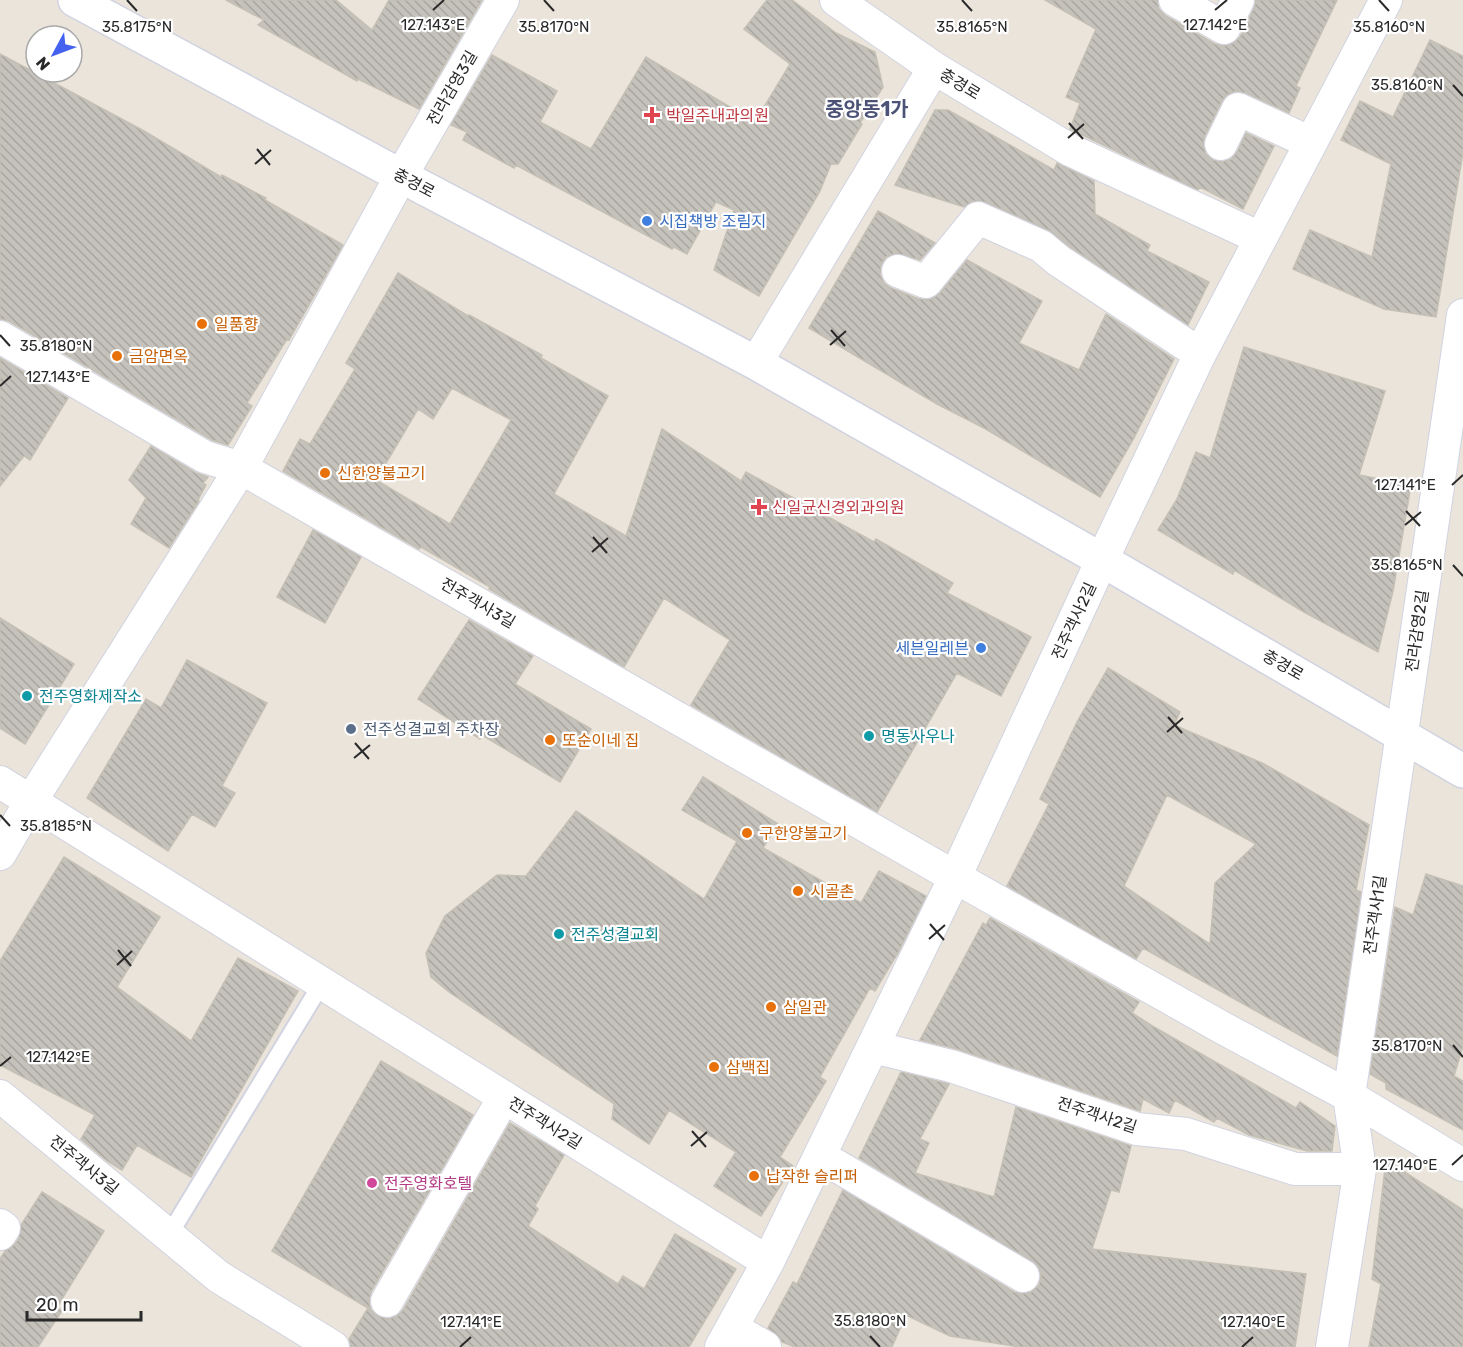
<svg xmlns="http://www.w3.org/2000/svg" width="1463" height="1347" font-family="Rubik,'Noto Sans KR',sans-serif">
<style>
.building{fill:url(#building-back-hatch);stroke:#c5c0b5;stroke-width:1.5;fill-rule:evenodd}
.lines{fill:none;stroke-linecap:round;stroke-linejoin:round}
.service-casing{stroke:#d1d3e1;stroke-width:20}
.minor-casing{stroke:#d1d3e1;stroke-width:34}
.tertiary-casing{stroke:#d1d3e1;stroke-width:36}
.service{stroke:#fff;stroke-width:16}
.minor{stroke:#fff;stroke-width:32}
.tertiary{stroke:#fff;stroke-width:33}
.ticks{fill:none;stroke:#292929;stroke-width:2}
.health-dot{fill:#e0444e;stroke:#fff;stroke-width:2}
.shop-dot{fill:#3f7fe0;stroke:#fff;stroke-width:2}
.food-dot{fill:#e8710a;stroke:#fff;stroke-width:2}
.culture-dot{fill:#0f9aa8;stroke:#fff;stroke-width:2}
.service-dot{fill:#5c6f8a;stroke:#fff;stroke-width:2}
.hotel-dot{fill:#d1479c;stroke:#fff;stroke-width:2}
.labels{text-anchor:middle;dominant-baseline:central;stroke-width:4.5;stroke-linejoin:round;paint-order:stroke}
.street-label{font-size:16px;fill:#292929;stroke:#fff}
.health-label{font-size:16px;fill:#be3a42;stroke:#fff;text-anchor:start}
.shop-label{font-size:16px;fill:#366cbe;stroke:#fff;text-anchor:start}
.food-label{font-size:16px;fill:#c56008;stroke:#fff;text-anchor:start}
.culture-label{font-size:16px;fill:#0d838f;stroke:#fff;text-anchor:start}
.service-label{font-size:16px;fill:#4e5e75;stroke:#fff;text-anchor:start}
.hotel-label{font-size:16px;fill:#b23c85;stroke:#fff;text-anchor:start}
.quarter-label{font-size:20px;font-weight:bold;fill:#4c5376;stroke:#fff}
.ticks-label{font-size:15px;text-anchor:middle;fill:#292929;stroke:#fff;stroke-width:4.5;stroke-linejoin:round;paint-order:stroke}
</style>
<defs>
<pattern id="building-back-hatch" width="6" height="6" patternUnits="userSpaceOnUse" patternTransform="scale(1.5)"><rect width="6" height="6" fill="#c5c1bb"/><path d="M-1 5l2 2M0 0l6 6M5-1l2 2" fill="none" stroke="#a9a6a1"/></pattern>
</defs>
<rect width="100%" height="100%" fill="#eae4db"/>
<path class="building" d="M226,0H336L372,30L389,0H482L419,109L358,79L357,81L258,25L264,20Z
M767,0H792L836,33L875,52L883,87L860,123L862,124L838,164H831L820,191L759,296L714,270L734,210L716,202L687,254L674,247L672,249L516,165L514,168L463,140L467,132L451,125L492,55L557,91L540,122L591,149L646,57L755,122L790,64L744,29Z
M1045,0H1157L1159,9L1166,16L1215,44L1224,46L1233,43L1240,37L1254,8L1256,0H1337L1296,86L1300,88L1289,113L1246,93L1236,91L1227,95L1222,101L1205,136L1203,145L1206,154L1213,160L1222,162L1231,159L1237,152L1246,133L1274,146L1243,209L1200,187L1198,190L1070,129L1080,103L1066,97L1096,29Z
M1430,40L1463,56V152L1436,317L1384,309L1293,269L1310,230L1372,257L1391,164L1341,140L1360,101L1393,117Z
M0,54L144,131L221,177L222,175L266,198L265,200L343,245L289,340L287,339L247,403L252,406L228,445L212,440L9,321L0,319Z
M935,110H948L1054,170L1057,163L1094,181L1095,214L1150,245L1147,251L1209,282L1188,325L1070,247L1048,230L985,202L973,201L964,207L895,185Z
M878,211L935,243L920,260L896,253L886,257L881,265L880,274L884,283L891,288L919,299H931L940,293L967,260L1042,301L1019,343L1079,370L1106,314L1174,359L1134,438L1100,497L984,428L937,404L809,328Z
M398,273L468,316L469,315L542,355L541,358L608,396L554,494L626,536L662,429L741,481L746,472L874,542L876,539L953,583L947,593L1031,637L1001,696L957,673L877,812L691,705L730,640L664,598L624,667L489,589L490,587L421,547L419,549L283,471L300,439L310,444L355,369L346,363ZM452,388L511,420L450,524L376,480L418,409L433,419Z
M1244,347L1385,391L1359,475L1411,485L1393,591L1378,652L1304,612L1234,570L1233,574L1158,530L1177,499L1196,452L1210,458Z
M0,358L68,398L30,460L24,456L0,486Z
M151,446L196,473L208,477L203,483L206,485L198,500L199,501L169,548L131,524L146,498L129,480Z
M313,530L361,557L325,623L277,597Z
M0,618L74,664L25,744L0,728Z
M469,620L533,656L515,684L591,729L560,782L482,735L480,739L418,699Z
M187,660L267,703L222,786L235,793L215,827L192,814L168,851L87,798L146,699L161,708Z
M1108,668L1180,712L1174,725L1264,764L1369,825L1356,890L1361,892L1337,1056L1143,948L1136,959L1007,886L1049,804L1040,799L1077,722ZM1167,795L1256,844L1215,883L1210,944L1124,886Z
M703,777L778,824L763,848L861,903L879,871L926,896L898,953L875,991L870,988L820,1077L826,1081L780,1157L793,1166L761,1216L714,1186L736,1152L669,1110L649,1144L612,1119L614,1104L449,992L431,977L426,953L445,916L497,875L526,876L576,811L704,899L737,841L682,810Z
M64,857L160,917L117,987L191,1041L238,958L298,991L191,1177L137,1145L122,1170L107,1161L81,1139L95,1115L0,1065V961Z
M1426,874L1463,886V1046L1454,1076L1463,1081V1130L1386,1089V1083L1370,1074L1395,907L1413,915Z
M990,918L1139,1002L1132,1013L1154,1027L1296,1108L1300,1102L1335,1126L1332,1151H1307L1249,1135L1217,1118L1214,1122L1175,1100L1169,1113L1143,1099L1140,1111L957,1049L920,1040L983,923L986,925Z
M381,1061L473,1115L371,1292L369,1302L371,1310L378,1316L388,1319L397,1316L403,1310L510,1123L564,1155L535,1206L538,1209L528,1226L618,1284L623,1276L644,1289L675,1234L736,1269L689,1347H351L349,1339L368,1308L272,1251Z
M901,1072L949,1084L920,1139L929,1143L915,1173L994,1197L1016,1107L1131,1146L1119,1192L1111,1190L1092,1249L1306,1274L1295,1347H1020L950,1336L906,1315L892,1347H795L782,1342L780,1338L768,1328L793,1282L797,1284L843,1190L1014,1292L1022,1294L1031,1292L1039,1285L1041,1276L1039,1268L1032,1261L859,1158Z
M1386,1160L1463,1210V1347H1369L1381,1284L1372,1279Z
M42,1192L104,1231L57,1307L62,1311L38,1347H0V1259L5,1251L15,1244L19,1238L21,1225Z"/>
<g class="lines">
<defs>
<path id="service" d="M169,1235L322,983"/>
<path id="minor" d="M836,0L934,68
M1175,0L1224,28L1238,0
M1221,144L1238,109L1311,143
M898,271L926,282L978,218L1041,246L1059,261L1200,354
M0,337L205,457L241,468L955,877L1221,1027L1349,1096L1463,1165
M756,363L934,68L1070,150L1260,238
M0,782L768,1262
M0,854L31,801L241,468L401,176L503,0
M873,1047L951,1066L1137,1129L1186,1134L1295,1169H1360
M0,1096L219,1277L333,1347
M820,1156L1023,1276
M0,1225L4,1228L0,1234
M387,1301L504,1097
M732,1328L765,1347
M721,1347L768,1262L955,877L1102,560L1200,354L1386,0
M1332,1347L1360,1169L1349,1096L1463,315"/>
<path id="tertiary" d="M75,0L401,176L756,363L1102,560L1463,771"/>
</defs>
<use href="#service" class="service-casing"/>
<use href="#minor" class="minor-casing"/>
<use href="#tertiary" class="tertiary-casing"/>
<use href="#service" class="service"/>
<use href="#minor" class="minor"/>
<use href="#tertiary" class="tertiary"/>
</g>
<path class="ticks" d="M127,0L137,11M544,0L554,11M962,0L972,11M1379,0L1389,11M433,10L444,0M1215,10L1227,0M1453,85L1463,96M1069,123L1083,139M1068,138L1084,124M257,149L270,165M255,164L271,150M831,330L845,346M0,335L10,346M830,345L846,331M0,386L11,376M1452,485L1463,475M1406,511L1420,526M1405,525L1421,512M593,537L607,553M592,552L608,538M1453,565L1463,576M1168,717L1182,733M1167,732L1183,718M355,743L369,759M354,758L370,745M0,815L10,826M930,924L944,940M929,939L945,925M118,950L131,966M117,965L132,951M1453,1045L1463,1057M0,1066L11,1057M692,1131L706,1147M691,1146L707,1132M1452,1165L1463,1155M870,1336L880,1347M460,1347L471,1337M1242,1347L1253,1337"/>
<g class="health-dot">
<path d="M649 106h6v6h6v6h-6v6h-6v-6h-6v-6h6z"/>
<path d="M756 498h6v6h6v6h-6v6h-6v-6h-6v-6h6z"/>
</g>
<g class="shop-dot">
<circle cx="647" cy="221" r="6"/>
<circle cx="981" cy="648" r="6"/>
</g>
<g class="food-dot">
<circle cx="202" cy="324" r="6"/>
<circle cx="117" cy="356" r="6"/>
<circle cx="325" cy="473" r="6"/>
<circle cx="550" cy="740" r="6"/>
<circle cx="747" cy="833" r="6"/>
<circle cx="798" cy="891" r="6"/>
<circle cx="771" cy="1007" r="6"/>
<circle cx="714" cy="1067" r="6"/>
<circle cx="754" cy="1176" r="6"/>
</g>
<g class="culture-dot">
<circle cx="27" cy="696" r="6"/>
<circle cx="869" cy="736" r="6"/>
<circle cx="559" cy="934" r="6"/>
</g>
<circle class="service-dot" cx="351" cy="729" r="6"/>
<circle class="hotel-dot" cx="372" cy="1183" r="6"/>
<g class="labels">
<g class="street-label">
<text transform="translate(960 84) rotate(31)">충경로</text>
<text transform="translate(452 88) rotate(-60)">전라감영3길</text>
<text transform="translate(414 183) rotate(28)">충경로</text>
<text transform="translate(478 603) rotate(30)">전주객사3길</text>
<text transform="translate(1074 621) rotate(-65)">전주객사2길</text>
<text transform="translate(1417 631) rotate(-82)">전라감영2길</text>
<text transform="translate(1283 665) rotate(30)">충경로</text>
<text transform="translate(1375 915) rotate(-82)">전주객사1길</text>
<text transform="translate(1097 1115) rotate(18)">전주객사2길</text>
<text transform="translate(545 1123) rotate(32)">전주객사2길</text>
<text transform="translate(84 1165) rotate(39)">전주객사3길</text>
</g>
<g class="health-label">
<text x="666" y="115">박일주내과의원</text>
<text x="772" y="507">신일균신경외과의원</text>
</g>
<g class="shop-label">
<text x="659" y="221">시집책방 조림지</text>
<text x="969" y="648" text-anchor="end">세븐일레븐</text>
</g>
<g class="food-label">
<text x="214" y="324">일품향</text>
<text x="129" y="356">금암면옥</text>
<text x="337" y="473">신한양불고기</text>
<text x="562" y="740">또순이네 집</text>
<text x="759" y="833">구한양불고기</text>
<text x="810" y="891">시골촌</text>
<text x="783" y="1007">삼일관</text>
<text x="726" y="1067">삼백집</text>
<text x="766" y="1176">납작한 슬리퍼</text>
</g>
<g class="culture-label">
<text x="39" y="696">전주영화제작소</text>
<text x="881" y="736">명동사우나</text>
<text x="571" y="934">전주성결교회</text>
</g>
<g class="service-label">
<text x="363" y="729">전주성결교회 주차장</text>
</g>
<g class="hotel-label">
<text x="384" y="1183">전주영화호텔</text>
</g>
<g class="quarter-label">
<text x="867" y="109">중앙동1가</text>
</g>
</g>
<g class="ticks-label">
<text x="433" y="30">127.143°E</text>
<text x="1215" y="30">127.142°E</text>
<text x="137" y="32">35.8175°N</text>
<text x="554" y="32">35.8170°N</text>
<text x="972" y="32">35.8165°N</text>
<text x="1389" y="32">35.8160°N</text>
<text x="1407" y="90">35.8160°N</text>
<text x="56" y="351">35.8180°N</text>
<text x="58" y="382">127.143°E</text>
<text x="1405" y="490">127.141°E</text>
<text x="1407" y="570">35.8165°N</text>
<text x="56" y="831">35.8185°N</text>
<text x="1407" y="1051">35.8170°N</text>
<text x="58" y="1062">127.142°E</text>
<text x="1405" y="1170">127.140°E</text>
<text x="870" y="1326">35.8180°N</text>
<text x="471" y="1327">127.141°E</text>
<text x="1253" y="1327">127.140°E</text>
</g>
<g transform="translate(54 54) rotate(229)"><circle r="28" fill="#ffffff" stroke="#a9a9a9" stroke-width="1.5"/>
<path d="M0-4.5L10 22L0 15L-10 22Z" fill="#4562ee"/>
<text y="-9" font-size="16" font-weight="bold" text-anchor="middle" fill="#292929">N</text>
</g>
<path d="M27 1311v9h114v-9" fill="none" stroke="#292929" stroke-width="3"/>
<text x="36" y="1311" font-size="18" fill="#292929" stroke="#ffffff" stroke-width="4.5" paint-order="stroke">20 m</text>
</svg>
